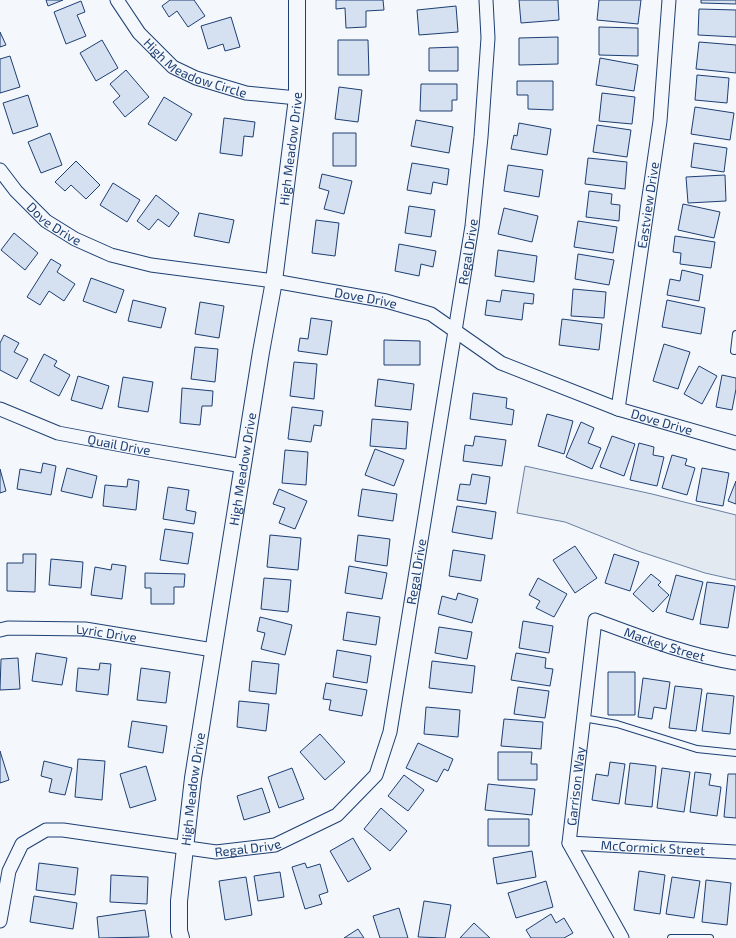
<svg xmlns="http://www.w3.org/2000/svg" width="736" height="938" font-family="'Exo 2',sans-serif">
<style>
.green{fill:#e3e9f0;stroke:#687fa3}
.building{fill:#d5e0f0;stroke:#1d3f73}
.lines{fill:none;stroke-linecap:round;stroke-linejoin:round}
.service-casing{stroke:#1d3f73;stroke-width:8}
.minor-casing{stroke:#1d3f73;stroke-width:15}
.tertiary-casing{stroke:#1d3f73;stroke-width:18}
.service{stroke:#f4f7fb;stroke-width:6}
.minor{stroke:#f4f7fb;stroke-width:13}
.tertiary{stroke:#f4f7fb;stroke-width:16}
.labels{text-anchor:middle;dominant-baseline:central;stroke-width:3;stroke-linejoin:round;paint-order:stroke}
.street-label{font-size:13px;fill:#1d3f73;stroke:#f4f7fb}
</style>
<rect width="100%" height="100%" fill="#f4f7fb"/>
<path class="green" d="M525,466L652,494L736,515V580L705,573L638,551L565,522L517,513Z"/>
<path class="building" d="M46,0H63L48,6Z
M170,0H194L205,16L188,27L177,11L169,17L162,6Z
M336,0H383L384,10L366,11V27L346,28L345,8L336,9Z
M519,0H558L559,20L521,23Z
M599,0H641L638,24L597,20Z
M701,0H736V4L701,3Z
M81,1L85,12L77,15L86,36L66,44L54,12Z
M456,6L458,32L419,35L417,10Z
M699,9L736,10V37L698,35Z
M231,17L240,47L225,51L223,44L208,49L201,26Z
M599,27L638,28V56L599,55Z
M0,32L6,45L0,47Z
M558,37V64L519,65V38Z
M102,40L118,68L96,81L80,53Z
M338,40H368L369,75H338Z
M699,42L736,45V73L696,69Z
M458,47V71H429V48Z
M10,56L20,87L0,93V59Z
M600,58L638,65L634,91L596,85Z
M126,70L149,97L125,117L113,102L120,96L110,84Z
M697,75L729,78L727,103L695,100Z
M517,81H553V110L528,109V95H517Z
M421,84H457V100H452V111H420Z
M339,87L362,90L358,122L335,119Z
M602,93L635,97L632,124L599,121Z
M28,95L38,126L13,134L3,103Z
M164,97L192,114L176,141L148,124Z
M695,107L734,113L730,140L691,134Z
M224,118L255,122L253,137L244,136L242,156L220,153Z
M416,120L453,127L449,153L411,146Z
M519,123L551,129L547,155L511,149L514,135L517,136Z
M597,125L631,130L627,157L593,152Z
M50,133L62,165L41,173L28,142Z
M333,133H356V166H333Z
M694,143L727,148L724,172L691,167Z
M588,158L627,162L625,189L585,184Z
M76,161L100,185L86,199L71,185L65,191L55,182Z
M412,163L449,169L447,185L433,182L431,194L407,190Z
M508,165L543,170L539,197L504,191Z
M322,174L352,181L344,214L324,209L329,191L319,188Z
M725,175L726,201L688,203L686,177Z
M113,183L140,200L127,222L100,205Z
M589,191L612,194L611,204L620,205L619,221L586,217Z
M156,195L179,213L169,227L158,219L149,230L137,221Z
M683,204L720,212L714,238L678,230Z
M409,206L435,210L431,237L405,233Z
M504,208L538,216L532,242L498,234Z
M199,213L234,220L229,243L194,236Z
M316,220L339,223L335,256L312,253Z
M578,221L617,227L613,253L574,247Z
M14,233L38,253L25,270L1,250Z
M675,236L715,242L711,268L680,264L681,253L673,252Z
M399,244L436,251L433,267L421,264L419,276L395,271Z
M498,250L537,256L534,282L495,276Z
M578,254L614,260L609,285L575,279Z
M51,259L61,265L57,272L75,284L64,301L49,291L40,305L27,297Z
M682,270L703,275L699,301L667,295L670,279L680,281Z
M91,278L124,290L116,313L83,301Z
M573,289L606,292L604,318L571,316Z
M502,290L534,294L533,304L524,303L522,320L485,315L487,300L500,302Z
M133,300L166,308L161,328L128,321Z
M667,300L705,308L701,334L662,327Z
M200,302L224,306L219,338L195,334Z
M311,318L332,321L327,355L298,351L300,338L308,339Z
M562,319L602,324L599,350L559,345Z
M4,335L19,343L14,352L28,359L17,379L0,370V343Z
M384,340L420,341V365H384Z
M664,344L690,352L678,389L653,381Z
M195,347L218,349L215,382L191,379Z
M44,354L57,361L54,366L70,375L59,396L30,381Z
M294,362L317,364L314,399L290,396Z
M699,366L717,376L702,404L684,394Z
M722,375L736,378V389L732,410L716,407Z
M78,376L109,386L102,409L71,400Z
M123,377L153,382L148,412L118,407Z
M378,379L414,384L411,410L375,406Z
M182,388L213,391L212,406H202L200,425L180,423Z
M473,393L507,398L506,408L514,410L512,425L470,419Z
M292,407L323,411L321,426L314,425L311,442L288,439Z
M547,414L573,421L564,454L538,446Z
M372,419L408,422L406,449L370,446Z
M581,422L594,428L588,443L601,448L592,469L566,457Z
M475,436L506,440L502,466L463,461L465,445L473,446Z
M612,436L635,444L624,476L600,467Z
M639,443L654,447L653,455L664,457L657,486L630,480Z
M375,449L404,460L394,486L365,475Z
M285,450L308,452L306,485L282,483Z
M672,455L687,459L685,465L695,468L687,495L662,488Z
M43,463L56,466L51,495L17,489L20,469L41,473Z
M67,468L97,476L92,498L61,491Z
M702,468L729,473L723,506L696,501Z
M0,469L6,491L0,493Z
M472,474L490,477L486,504L457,500L460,484L470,485Z
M128,479L139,481L136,510L103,506L105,485L127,487Z
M736,481V504L728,501Z
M168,487L189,490L186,510L196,512L194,524L163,519Z
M279,489L307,501L295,529L279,523L285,508L273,504Z
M362,489L397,494L393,521L358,516Z
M457,506L496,512L492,539L452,532Z
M165,529L193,533L188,564L160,560Z
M270,535L301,538L298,570L267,567Z
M358,535L390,539L387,566L355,561Z
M575,546L597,578L575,593L553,560Z
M453,550L485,555L481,581L449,576Z
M23,554H36L35,592L7,591V563H23Z
M614,554L639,562L630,591L605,583Z
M51,559L83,562L81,588L49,585Z
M112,564L126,566L122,599L91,595L95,567L111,570Z
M349,566L387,573L382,599L345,593Z
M145,573L185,574L184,587H174V604H151V588H145Z
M651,574L661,582L658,585L669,595L653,612L633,594Z
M676,575L703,582L693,620L666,612Z
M264,578L291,580L288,612L261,609Z
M538,578L567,594L554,617L536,608L540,601L529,595Z
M707,582L735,586L728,628L700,624Z
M458,593L478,599L472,623L438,614L442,596L456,600Z
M347,612L380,617L376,645L343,640Z
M260,617L292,625L285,655L261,649L265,633L257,631Z
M523,621L553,626L549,653L519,648Z
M439,627L472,632L467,659L435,653Z
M337,650L371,656L367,683L333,677Z
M36,653L67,658L62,685L32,681Z
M516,653L546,658L545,668L553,669L550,686L511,680Z
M18,658L20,689L0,690L1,659Z
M252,661L279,664L276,694L249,691Z
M432,661L475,666L472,693L429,688Z
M100,663L111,664L108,695L76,691L78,668L99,670Z
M141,668L170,672L166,703L137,700Z
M608,672H635V715H608Z
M643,678L670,682L666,709L654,707L652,719L638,717Z
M326,683L367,690L362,716L329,710L331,700L323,699Z
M675,686L702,689L696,731L669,728Z
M518,687L549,691L545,718L514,714Z
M707,693L734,696L730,734L702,731Z
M239,701L269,704L266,731L237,727Z
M426,707L460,710L458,737L424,734Z
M504,719L543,722L541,749L501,746Z
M132,721L167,726L163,753L128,747Z
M320,734L345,762L325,780L300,752Z
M418,743L453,759L448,771L444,769L437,782L406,768Z
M0,751L9,780L0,783Z
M498,752H532L531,764H537V780H498Z
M78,759L105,761L102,800L75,797Z
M44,761L72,768L65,795L49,792L52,779L41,776Z
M610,762L625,764L619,804L592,800L596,774L608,776Z
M630,763L656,766L652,807L625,804Z
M146,766L156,800L130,808L120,774Z
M292,768L304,799L279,808L268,777Z
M662,768L690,772L684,812L657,808Z
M695,772L711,774L709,785L721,787L717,816L690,812Z
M728,774H736V818L724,817Z
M404,775L424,790L408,811L388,796Z
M488,784L535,789L532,815L485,810Z
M262,788L270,812L244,820L237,796Z
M381,808L407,831L390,851L364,829Z
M488,819H529V846H488Z
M353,838L371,869L348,882L330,851Z
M532,851L536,877L497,884L493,858Z
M39,863L78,868L75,895L36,890Z
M305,863L307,868L320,864L328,892L319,895L322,904L305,909L292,867Z
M639,871L665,875L660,914L634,910Z
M280,872L284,897L258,901L254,876Z
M111,875L148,877L147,904L110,902Z
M246,877L252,915L225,920L219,881Z
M672,877L700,881L694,918L666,914Z
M706,880L731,883L727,925L702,922Z
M546,881L553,907L516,918L508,893Z
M34,896L77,903L73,929L30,922Z
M424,901L451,905L445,938L418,937Z
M399,908L408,938H380L373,916Z
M145,910L149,937L99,938L97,917Z
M551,914L556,923L564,918L573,933L564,938H531L526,930Z
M474,923L490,938H460Z
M358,929L364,938H344Z"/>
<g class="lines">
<defs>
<path id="service" d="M734,351L736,334
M583,718L617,724L697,749L736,753
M671,938H710"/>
<g id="minor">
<path id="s1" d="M117,0L139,33L173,67L196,78L246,93L297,98"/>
<path id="s2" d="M0,170L16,191L46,221L75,239L111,255L151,265L274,281L386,301L431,314L501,363L618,409L736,443"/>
<path id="s3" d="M0,409L58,433L137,448L243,466"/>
<path id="s4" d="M618,409L660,121L669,0"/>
<path id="s5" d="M0,630L8,628L85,629L213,650"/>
<path id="s6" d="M569,843L736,852"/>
<path id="s7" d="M0,921L9,871L22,844L46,830H63L216,852L275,845L337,815L376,775L390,732L472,226L481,137L488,38L486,0"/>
<path id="s8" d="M622,938L569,843L595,620C641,637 687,655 736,663"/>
</g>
<g id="tertiary">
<path id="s9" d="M181,938L179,931V901L193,778L261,352L274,281L297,98V0"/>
</g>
</defs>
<use href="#service" class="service-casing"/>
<use href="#minor" class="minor-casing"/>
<use href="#tertiary" class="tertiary-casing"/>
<use href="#service" class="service"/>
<use href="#minor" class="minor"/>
<use href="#tertiary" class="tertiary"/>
</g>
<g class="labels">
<g class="street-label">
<text stroke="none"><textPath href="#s1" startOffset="108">High Meadow Circle</textPath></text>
<text stroke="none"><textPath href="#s9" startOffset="798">High Meadow Drive</textPath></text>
<text stroke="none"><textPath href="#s4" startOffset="206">Eastview Drive</textPath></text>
<text stroke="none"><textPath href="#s2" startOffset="77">Dove Drive</textPath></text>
<text stroke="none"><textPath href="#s7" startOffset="996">Regal Drive</textPath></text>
<text stroke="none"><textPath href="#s2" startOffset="401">Dove Drive</textPath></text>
<text stroke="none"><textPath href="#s2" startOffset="725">Dove Drive</textPath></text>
<text stroke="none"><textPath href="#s3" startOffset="125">Quail Drive</textPath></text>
<text stroke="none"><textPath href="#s9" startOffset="474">High Meadow Drive</textPath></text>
<text stroke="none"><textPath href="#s7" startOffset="672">Regal Drive</textPath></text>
<text stroke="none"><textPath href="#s5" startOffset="107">Lyric Drive</textPath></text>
<text stroke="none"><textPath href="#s8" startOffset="407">Mackey Street</textPath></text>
<text stroke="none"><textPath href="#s8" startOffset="166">Garrison Way</textPath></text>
<text stroke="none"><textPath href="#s9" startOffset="150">High Meadow Drive</textPath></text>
<text stroke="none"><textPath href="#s7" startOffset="312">Regal Drive</textPath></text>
<text stroke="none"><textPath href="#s6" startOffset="84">McCormick Street</textPath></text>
</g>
</g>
</svg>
